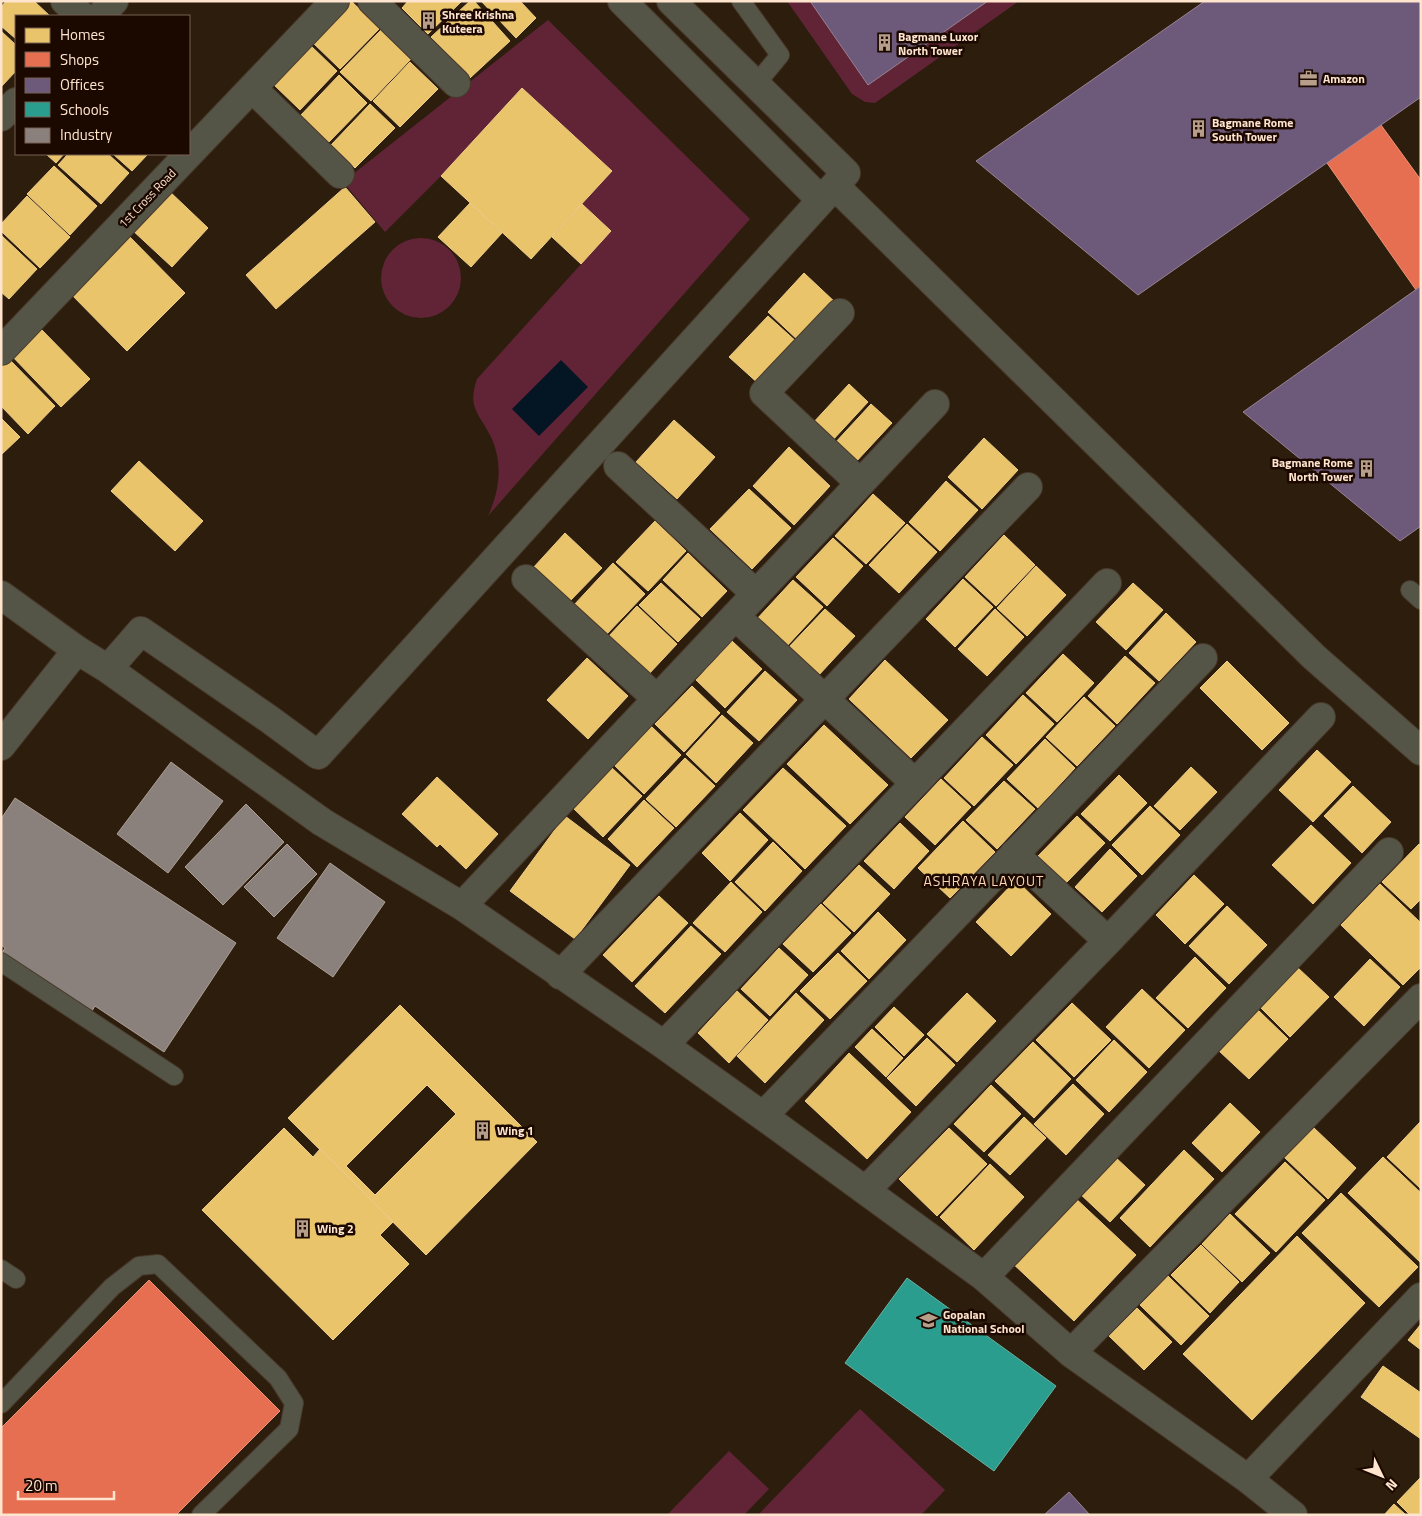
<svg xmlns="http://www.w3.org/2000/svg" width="1422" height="1516" font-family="'Titillium Web',sans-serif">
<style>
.green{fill:#602436}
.water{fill:#041523}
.homes{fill:#e9c46a;stroke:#f0ce88;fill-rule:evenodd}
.shops{fill:#e76f51;stroke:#ee9276}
.offices{fill:#6d597a;stroke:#998393}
.schools{fill:#2a9d8f;stroke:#6ab2a2}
.industry{fill:#8a817c;stroke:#ad9f95}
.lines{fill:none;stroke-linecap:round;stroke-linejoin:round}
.service-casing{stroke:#48392b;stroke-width:20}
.minor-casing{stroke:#48392b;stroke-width:30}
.tertiary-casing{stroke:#48392b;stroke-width:30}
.service{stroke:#545447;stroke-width:18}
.minor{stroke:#545447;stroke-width:28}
.tertiary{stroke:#545447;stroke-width:28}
.labels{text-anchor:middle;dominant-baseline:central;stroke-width:5;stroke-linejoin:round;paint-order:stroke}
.poi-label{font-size:12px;font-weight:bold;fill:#ffe4ce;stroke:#1b0900;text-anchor:start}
.street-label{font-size:12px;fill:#ffe4ce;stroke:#1b0900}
.neighbourhood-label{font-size:14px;letter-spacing:1px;fill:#fcd5b3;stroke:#1b0900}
</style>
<rect width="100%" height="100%" fill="#2d1d0d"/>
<path class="green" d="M787,1H810L868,85L988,1H1019L875,103L865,102L852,94Z
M548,20L750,219L488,516C500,490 503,463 491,437C479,413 467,408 477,379L611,231L582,204L612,171L522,88L441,176L385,232L343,182Z
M381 278a40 40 0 1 1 80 0a40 40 0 1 1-80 0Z
M860,1409L945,1490L921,1515H758Z
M729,1451L769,1489L744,1515H667Z"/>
<path class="water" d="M561,360L588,387L539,436L512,409Z"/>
<path class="homes" d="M6,1H34L50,16H16V39L1,26V7Z
M348,1H351L380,28L340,69L310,40Z
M408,1H462L428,34L402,8Z
M470,1H474L510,41L470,78L431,37Z
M481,1H520L536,18L516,38Z
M381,30L411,59L371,101L340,72Z
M1,31L16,45V71L1,87Z
M309,44L337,71L300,110L271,82Z
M410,62L438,89L400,127L373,101Z
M339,75L367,103L328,143L300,116Z
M522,88L612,171L531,259L441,176Z
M370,104L395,128L355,168L331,145Z
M46,154H64L56,163Z
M68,154H108L129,173L101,204L58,165Z
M113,154H148L132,171Z
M54,166L97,206L70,235L27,194Z
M345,187L375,222L276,309L246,275Z
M167,189L208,228L172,267L130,228Z
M27,196L70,237L40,268L1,231V224Z
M470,203L502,233L471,267L438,237Z
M582,204L611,231L581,264L552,237Z
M125,232L185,293L127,351L67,290Z
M1,235L37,269L9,299L1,292Z
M804,273L837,304L801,343L768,312Z
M768,316L799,344L760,385L729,357Z
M38,326L90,379L61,407L10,354Z
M7,357L55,406L28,434L1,406V362Z
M849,384L868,402L831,442L812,424Z
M871,404L892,423L854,464L834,444Z
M1,418L20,437L1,455Z
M674,420L715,457L677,499L636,462Z
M984,438L1018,470L982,509L948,477Z
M789,447L830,486L794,525L753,486Z
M139,461L203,521L175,551L111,491Z
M946,481L978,510L940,551L909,522Z
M749,489L791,528L752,569L710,529Z
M873,494L905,523L866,564L835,536Z
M655,521L686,551L648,591L616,562Z
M907,524L937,552L899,593L869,565Z
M565,533L602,568L569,602L533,568Z
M1004,535L1035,565L996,606L965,577Z
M833,538L863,566L827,606L796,577Z
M688,553L727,591L702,617L663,580Z
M613,563L645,594L605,636L573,606Z
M1036,566L1066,595L1027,636L997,608Z
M963,579L993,607L955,647L926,619Z
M793,580L823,607L786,647L756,620Z
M661,583L700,619L678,642L639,605Z
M1133,583L1163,610L1126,650L1096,622Z
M637,606L677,644L648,675L608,637Z
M825,609L855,636L818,676L788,648Z
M995,609L1024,637L987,676L958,649Z
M1166,613L1196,642L1159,681L1129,653Z
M732,641L762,669L725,708L696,680Z
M1063,654L1094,683L1057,722L1026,693Z
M1125,656L1155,683L1117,724L1088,696Z
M587,658L628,696L588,739L547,700Z
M885,660L948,720L911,758L849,699Z
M1227,661L1289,723L1262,750L1200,688Z
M765,671L797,700L759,741L727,712Z
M692,686L720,713L684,752L655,724Z
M1023,695L1054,724L1016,764L986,735Z
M1084,697L1115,726L1077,766L1046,737Z
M722,715L753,743L716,783L686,754Z
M824,725L888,785L850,824L787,764Z
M651,726L681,755L644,794L614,765Z
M982,737L1013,765L974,806L944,778Z
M1045,739L1075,768L1038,808L1007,779Z
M1317,750L1351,782L1313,822L1279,790Z
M685,758L715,786L676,827L646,799Z
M1191,767L1217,792L1180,830L1154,806Z
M612,768L642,796L603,837L573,808Z
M783,768L846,826L805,869L743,810Z
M1119,775L1147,803L1110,841L1081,814Z
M437,777L498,834L466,869L440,844L437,847L402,814Z
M941,779L971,807L935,845L905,817Z
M1004,781L1035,809L997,849L966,820Z
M1353,786L1391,822L1362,853L1324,816Z
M644,800L674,828L637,867L608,839Z
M1150,806L1180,835L1142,875L1112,845Z
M740,813L768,840L730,881L702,853Z
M565,816L630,865L575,939L510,891Z
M1077,816L1105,843L1066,883L1038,856Z
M963,821L995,852L950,898L918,868Z
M900,823L929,851L894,889L864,861Z
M1311,825L1351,863L1313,904L1272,865Z
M773,842L802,871L765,911L735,882Z
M1419,844L1421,845V899L1411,909L1382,882Z
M1110,849L1137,876L1102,912L1075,887Z
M859,865L890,894L854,932L823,903Z
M1194,875L1224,904L1185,944L1156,915Z
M1016,880L1051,914L1011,956L976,922Z
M731,882L762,912L725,952L693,923Z
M1380,884L1421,923V967L1403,985L1341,925Z
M659,896L688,923L632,982L603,955Z
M821,904L851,933L813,972L783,944Z
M1227,906L1267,945L1229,984L1189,946Z
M878,912L906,940L869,979L841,951Z
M691,926L721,954L665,1013L635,986Z
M779,948L808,975L770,1016L741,989Z
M838,953L867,981L830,1019L800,991Z
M1195,957L1226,988L1188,1028L1156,998Z
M1370,959L1400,987L1364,1026L1334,997Z
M1297,967L1329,997L1290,1037L1259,1006Z
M1142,989L1185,1030L1149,1068L1106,1027Z
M737,991L768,1020L729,1063L698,1033Z
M796,993L824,1020L765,1083L737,1056Z
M967,993L996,1021L957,1062L927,1034Z
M1072,1003L1111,1040L1074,1077L1036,1040Z
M400,1005L537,1142L426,1255L288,1118ZM427,1085L456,1114L375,1195L346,1166Z
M894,1007L924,1035L904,1056L875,1027Z
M1257,1009L1288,1039L1249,1079L1218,1050Z
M872,1029L903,1058L886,1077L855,1047Z
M927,1038L955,1065L916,1106L887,1078Z
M1114,1040L1147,1072L1109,1112L1076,1080Z
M1033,1042L1071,1079L1034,1118L995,1081Z
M849,1053L911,1112L867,1159L805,1101Z
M1073,1084L1104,1114L1066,1155L1034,1124Z
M991,1085L1021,1114L984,1152L954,1124Z
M1230,1103L1260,1132L1222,1172L1192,1143Z
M1024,1117L1046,1138L1010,1175L988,1155Z
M1420,1122L1421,1123V1189L1387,1157Z
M1313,1127L1356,1168L1328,1199L1284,1157Z
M284,1128L313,1157L320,1149L393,1222L380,1235L409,1264L333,1340L202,1210Z
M949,1128L987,1164L937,1216L899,1179Z
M1184,1150L1214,1179L1150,1247L1120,1218Z
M1113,1155L1145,1185L1110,1222L1078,1192Z
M1383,1157L1421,1193V1263L1348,1193Z
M1285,1162L1325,1200L1276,1252L1235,1214Z
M990,1164L1024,1197L974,1250L940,1217Z
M1341,1193L1418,1267L1379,1307L1302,1233Z
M1072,1195L1136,1255L1074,1321L1009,1260Z
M1230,1214L1270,1253L1242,1282L1202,1244Z
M1297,1236L1365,1303L1252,1420L1183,1354Z
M1201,1245L1239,1282L1210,1313L1171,1275Z
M1168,1276L1209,1316L1181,1345L1140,1305Z
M1137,1308L1172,1342L1144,1370L1109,1336Z
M1421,1324V1350L1408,1340Z
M1383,1366L1421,1393V1439L1361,1397Z
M1421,1477V1515H1410L1397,1502Z
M1394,1504L1406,1515H1384Z"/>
<path class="shops" d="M1381,125L1421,180V286L1416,290L1327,163Z
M149,1280L280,1411L176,1515H1V1428Z"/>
<path class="offices" d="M810,1H988L868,85Z
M1205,1H1421V97L1138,295L976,161Z
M1421,286V526L1400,541L1243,412Z
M1069,1492L1090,1515H1044Z"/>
<path class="schools" d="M907,1278L1056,1386L994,1471L845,1363Z"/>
<path class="industry" d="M171,762L223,801L168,873L117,834Z
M15,798L236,943L164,1052L95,1006L89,1016L2,953L5,948L1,945V819Z
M246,804L284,842L223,905L185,867Z
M287,844L317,874L274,917L244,887Z
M330,863L385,902L333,977L277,938Z"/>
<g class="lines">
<defs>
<path id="service" d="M741,1L780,55L756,84
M1410,590L1421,600
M1,962L174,1076
M1,1269L16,1279
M1,1404L112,1287L139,1266L158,1264L278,1378L294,1403L289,1429L201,1515"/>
<path id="minor" d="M65,1L82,16
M372,1L456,83
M622,1L821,200
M100,16L114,1
M252,88L340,174
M1,117L16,102
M835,186L1314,657L1421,751
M840,313L764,393L860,483
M1,351L335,1
M618,466L756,594
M526,579L657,699
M735,616L915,783
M77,650L108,669L322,822L462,906L664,1045L763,1116L984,1277L1071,1353L1248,1479L1293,1515
M108,669L141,631L269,719L318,755L846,173L671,1
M1014,854L1108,941
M462,906L935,404
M560,975L1028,487
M664,1045L1107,583
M763,1116L1203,658
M866,1190L1108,941L1321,717
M984,1277L1389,852
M1071,1353L1421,998
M1248,1479L1421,1297"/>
<path id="tertiary" d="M1,595L77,650L1,746"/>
</defs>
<use href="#service" class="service-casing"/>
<use href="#minor" class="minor-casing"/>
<use href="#tertiary" class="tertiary-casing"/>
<use href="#service" class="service"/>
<use href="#minor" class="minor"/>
<use href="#tertiary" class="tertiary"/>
</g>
<defs>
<symbol id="building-bare" viewBox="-9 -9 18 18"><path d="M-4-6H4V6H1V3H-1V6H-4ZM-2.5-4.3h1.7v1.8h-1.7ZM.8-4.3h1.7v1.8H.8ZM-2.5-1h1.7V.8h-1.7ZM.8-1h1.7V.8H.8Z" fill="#b69e8a" stroke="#1b0900" stroke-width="2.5" paint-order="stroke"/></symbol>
<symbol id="office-bare" viewBox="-9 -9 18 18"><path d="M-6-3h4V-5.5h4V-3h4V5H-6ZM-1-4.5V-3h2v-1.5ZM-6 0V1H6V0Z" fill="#b69e8a" stroke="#1b0900" stroke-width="2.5" paint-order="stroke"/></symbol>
<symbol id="school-bare" viewBox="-9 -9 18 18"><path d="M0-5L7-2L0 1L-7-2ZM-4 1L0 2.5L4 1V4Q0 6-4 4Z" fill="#b69e8a" stroke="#1b0900" stroke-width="2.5" paint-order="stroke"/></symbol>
</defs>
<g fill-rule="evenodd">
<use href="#building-bare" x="416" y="8" width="25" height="25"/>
<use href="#building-bare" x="872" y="30" width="25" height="25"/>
<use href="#office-bare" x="1296" y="66" width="25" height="25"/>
<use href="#building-bare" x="1186" y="116" width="25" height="25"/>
<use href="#building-bare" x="1354" y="456" width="25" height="25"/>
<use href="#building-bare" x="470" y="1118" width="25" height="25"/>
<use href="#building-bare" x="290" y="1216" width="25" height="25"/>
<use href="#school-bare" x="916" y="1308" width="25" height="25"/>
</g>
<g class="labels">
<g class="poi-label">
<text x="442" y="14">Shree Krishna<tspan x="442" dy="14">Kuteera</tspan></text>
<text x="898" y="36">Bagmane Luxor<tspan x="898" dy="14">North Tower</tspan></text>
<text x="1323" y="78">Amazon</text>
<text x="1212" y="122">Bagmane Rome<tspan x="1212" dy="14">South Tower</tspan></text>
<text x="1353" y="462" text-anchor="end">Bagmane Rome<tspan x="1353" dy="14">North Tower</tspan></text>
<text x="497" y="1130">Wing 1</text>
<text x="317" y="1228">Wing 2</text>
<text x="943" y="1314">Gopalan<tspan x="943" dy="14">National School</tspan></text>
</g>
<g class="street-label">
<text transform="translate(147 198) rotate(-46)">1st Cross Road</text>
</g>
<g class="neighbourhood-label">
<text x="984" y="880">ASHRAYA LAYOUT</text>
</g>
</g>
<rect width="1422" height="1516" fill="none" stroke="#ffe4ce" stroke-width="5"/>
<rect x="15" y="15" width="175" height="140" fill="#1b0900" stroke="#766152"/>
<rect x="25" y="28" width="25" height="15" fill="#e9c46a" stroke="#766152"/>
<text x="60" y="40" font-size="15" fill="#ffe4ce">Homes</text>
<rect x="25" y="52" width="25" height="15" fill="#e76f51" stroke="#766152"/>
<text x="60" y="65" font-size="15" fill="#ffe4ce">Shops</text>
<rect x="25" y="78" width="25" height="15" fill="#6d597a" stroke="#766152"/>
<text x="60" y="90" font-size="15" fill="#ffe4ce">Offices</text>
<rect x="25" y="102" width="25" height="15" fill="#2a9d8f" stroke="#766152"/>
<text x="60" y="115" font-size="15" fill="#ffe4ce">Schools</text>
<rect x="25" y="128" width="25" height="15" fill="#8a817c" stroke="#766152"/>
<text x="60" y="140" font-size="15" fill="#ffe4ce">Industry</text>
<g transform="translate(1382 1476) rotate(133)" stroke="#1b0900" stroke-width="4" paint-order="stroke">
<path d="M0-4L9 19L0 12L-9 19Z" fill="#ffe4ce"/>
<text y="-8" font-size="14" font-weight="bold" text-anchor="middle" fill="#ffe4ce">N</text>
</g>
<path d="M18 1491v8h96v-8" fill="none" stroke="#ffe4ce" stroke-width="2.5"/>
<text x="25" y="1491" font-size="15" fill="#ffe4ce" stroke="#1b0900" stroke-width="4" paint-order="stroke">20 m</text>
</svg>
